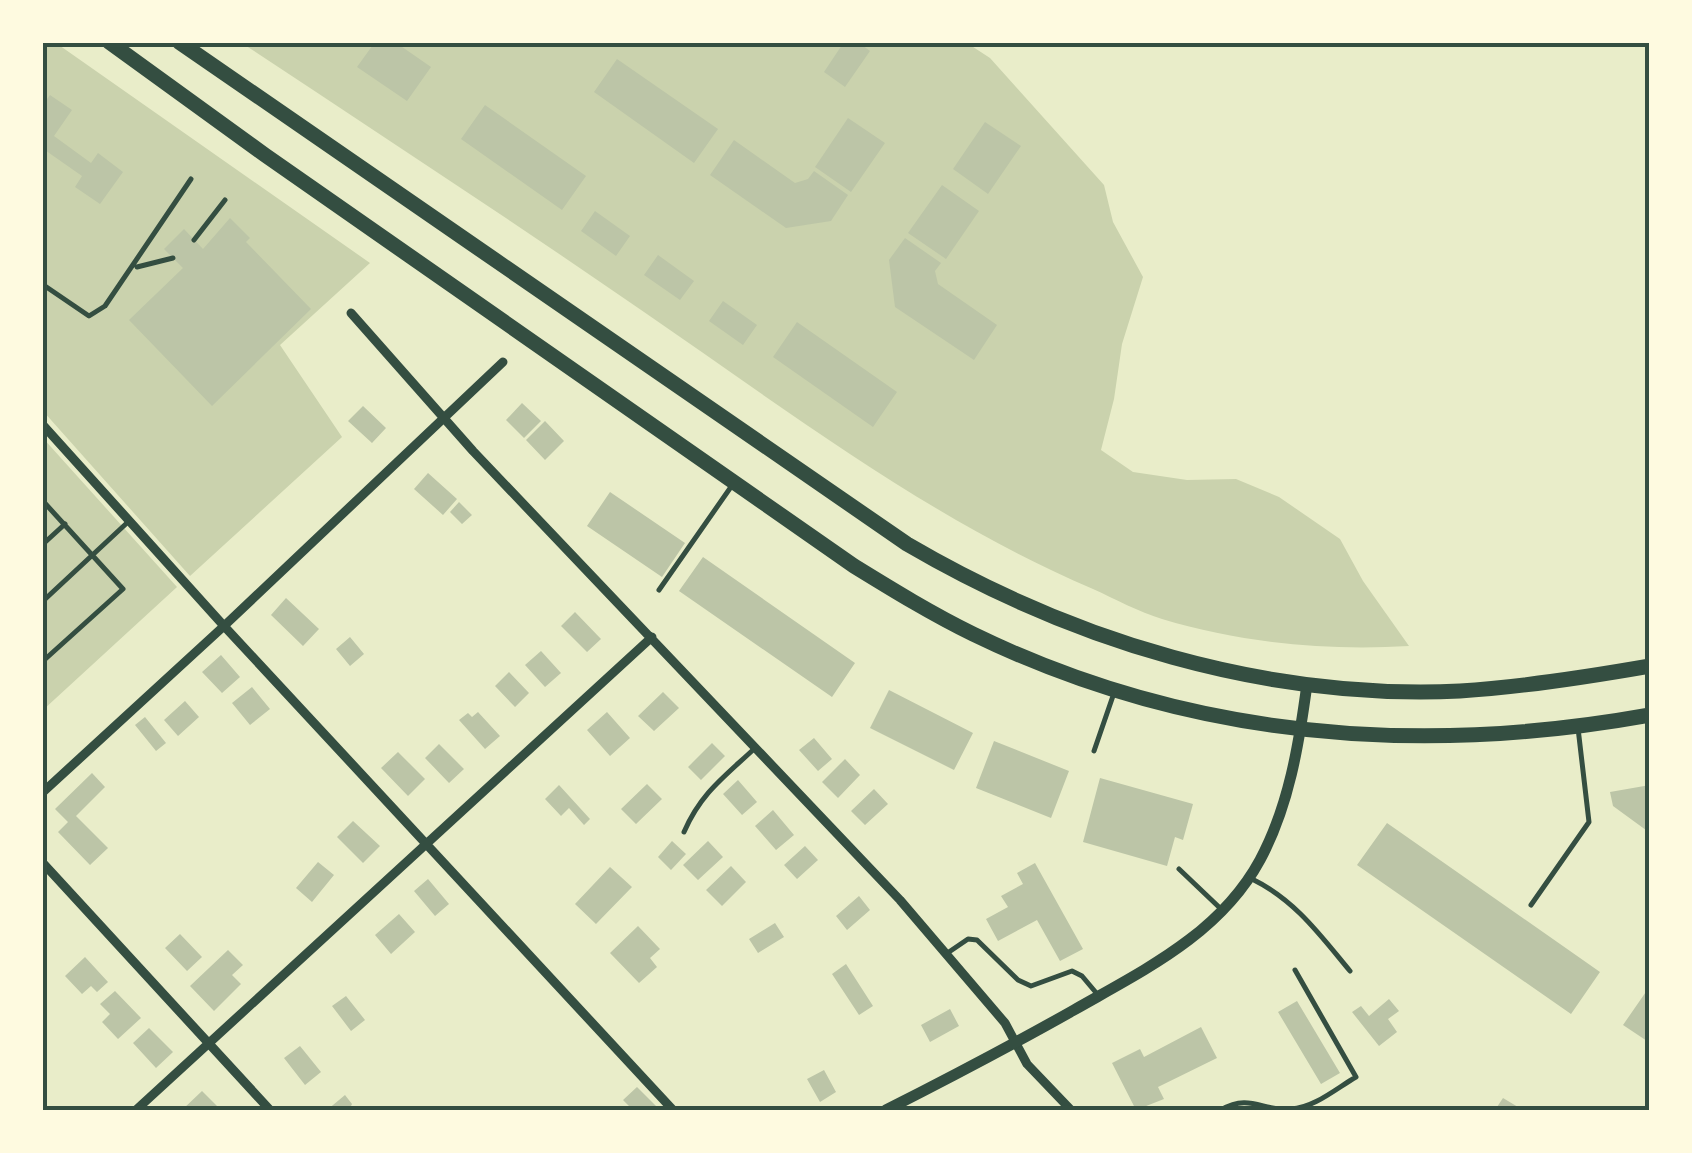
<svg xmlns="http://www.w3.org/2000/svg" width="1692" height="1153" font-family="'Zilla Slab',serif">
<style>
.green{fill:#cad2ad}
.building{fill:#bcc5a7}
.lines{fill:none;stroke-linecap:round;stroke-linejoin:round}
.service{stroke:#344e41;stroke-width:5}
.minor{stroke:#344e41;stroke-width:9}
.tertiary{stroke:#344e41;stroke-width:11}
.primary{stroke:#344e41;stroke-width:15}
.neatline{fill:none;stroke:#344e41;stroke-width:4}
</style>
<rect width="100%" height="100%" fill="#e9edc9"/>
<path class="green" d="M42,43H56L370,263L280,345L342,437L190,576L43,411Z
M242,43H967L990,58L1104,185L1113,222L1143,277L1122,344L1114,399L1101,450L1133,472L1187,480L1236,479L1279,497L1340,539L1363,581L1409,646C1326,651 1242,643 1162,619C1139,612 1115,599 1093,589C931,520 788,411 644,312C511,220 376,132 242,43Z
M42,437L177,587L43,710H42Z"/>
<path class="building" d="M375,42H395L431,67L407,101L357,67Z
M844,42H858L870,51L845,87L824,72Z
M617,59L718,129L694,163L594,92Z
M50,95L72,110L54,136L91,163L98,153L123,172L100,204L75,187L82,176L42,148V106Z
M485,105L586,176L562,210L461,139Z
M848,118L885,143L851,192L815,167Z
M985,122L1021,146L988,194L953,169Z
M734,140L795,183L808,179L814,171L848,195L831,221L786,228L710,175Z
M942,185L979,211L946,259L908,233Z
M595,211L630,236L616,256L581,231Z
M230,218L250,238L246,242L311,309L212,406L129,320L183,268L164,249L184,229L203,249Z
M905,238L941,263L935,271L938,284L997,325L974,360L895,307L889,260Z
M658,255L694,281L680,300L644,275Z
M723,301L757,325L743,345L709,321Z
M797,322L897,392L873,427L773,357Z
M522,403L541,421L524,438L506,420Z
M363,406L386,428L372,443L348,421Z
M545,421L564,441L545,460L526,440Z
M428,473L457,499L443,515L414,489Z
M610,492L685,543L662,577L587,526Z
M459,502L472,515L462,524L450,512Z
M703,557L855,663L832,697L679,591Z
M286,598L319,629L303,646L271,615Z
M575,612L601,639L587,652L561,626Z
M350,637L364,654L350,666L336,649Z
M541,651L561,673L545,687L525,665Z
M221,655L240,677L222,693L202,672Z
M509,672L529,693L515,707L495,686Z
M252,687L270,709L250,725L232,703Z
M889,690L973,733L954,770L870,728Z
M663,692L679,708L654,731L638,716Z
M185,701L199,717L178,736L164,720Z
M478,712L500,736L485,749L459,720L468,713L472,717Z
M607,712L630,738L610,756L587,730Z
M145,717L166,743L156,751L135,725Z
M814,738L832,759L818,771L799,750Z
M994,741L1069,771L1051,818L976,788Z
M712,743L725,756L701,780L688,767Z
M439,744L464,769L449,783L425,758Z
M398,752L425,779L408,796L381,768Z
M845,759L860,775L838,798L822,782Z
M92,773L105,787L76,816L108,848L90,865L58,832L68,822L55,809Z
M1100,778L1193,804L1183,840L1175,837L1167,866L1083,842Z
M738,780L757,802L742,815L723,794Z
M647,784L662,799L636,824L621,809Z
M559,785L590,819L584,825L569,808L561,816L545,799Z
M1650,785V833L1613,806L1610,792Z
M874,789L888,804L865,825L851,811Z
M773,810L794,835L776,850L755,826Z
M353,821L380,846L363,863L337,837Z
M1387,823L1600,972L1571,1014L1357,865Z
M672,841L686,854L671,870L658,857Z
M708,841L723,857L698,880L683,865Z
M805,846L818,860L797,879L784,865Z
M318,862L334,875L312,902L296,888Z
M1035,863L1083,949L1060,961L1037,920L998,941L986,919L1008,907L1001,896L1023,884L1017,873Z
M731,866L746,882L722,906L706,890Z
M610,867L632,887L596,924L575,904Z
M428,879L449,904L435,916L414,891Z
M859,896L870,910L847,930L836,916Z
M399,914L415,932L391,954L375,935Z
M775,923L784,937L758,953L749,939Z
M638,926L660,949L650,958L657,967L639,983L610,953Z
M180,934L202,957L187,971L165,948Z
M228,950L243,965L232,975L241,984L214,1011L190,986Z
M85,957L108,982L97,992L91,986L82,994L65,976Z
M846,964L873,1006L859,1015L832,974Z
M1650,986V1043L1623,1025Z
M115,991L141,1018L118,1039L102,1022L110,1014L100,1004Z
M346,996L365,1020L351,1031L332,1006Z
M1389,999L1399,1011L1388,1019L1397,1032L1379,1046L1352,1012L1361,1006L1369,1016Z
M1297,1001L1340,1073L1321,1084L1278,1012Z
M950,1009L959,1026L930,1042L921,1025Z
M1201,1027L1217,1058L1158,1087L1164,1099L1136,1110L1112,1063L1140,1049L1144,1057Z
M149,1028L173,1052L156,1068L133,1043Z
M300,1046L321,1072L305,1085L284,1058Z
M824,1070L836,1092L820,1102L807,1079Z
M637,1087L657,1107L654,1110H633L623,1100Z
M202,1091L221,1110H182Z
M345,1095L352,1104L349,1110H327Z
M1503,1098L1523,1110H1495Z"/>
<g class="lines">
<path class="service" d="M194,240L225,200
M137,267L173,258
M42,284L89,316L105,306L191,179
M42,500L123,589L42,662
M42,545L65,524
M659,590L733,484
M42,602L129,521
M1094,751L1114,693
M684,832C701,793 724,777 754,749
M1179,869L1221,909
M1252,879C1295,900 1320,935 1350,971
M1531,905L1589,822L1578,728
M946,954L968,939L977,940L1018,980L1031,986L1072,971L1082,976L1098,995
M1221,1110C1250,1093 1263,1112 1291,1109C1314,1108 1337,1088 1356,1077L1295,970"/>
<path class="minor" d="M351,313L473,451L900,900L1005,1023L1027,1064L1071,1110
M42,424L224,626L673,1110
M42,793L224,626L503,362
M42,862L270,1110
M136,1110L652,637"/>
<path class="tertiary" d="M886,1110C949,1078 1012,1045 1074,1010C1144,970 1220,934 1260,860C1289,806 1299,744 1307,684"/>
<path class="primary" d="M109,42L265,155L854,566C893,590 932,614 973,634C1189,739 1416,757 1650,715
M179,42L907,544C1073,641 1265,700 1460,691C1524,687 1587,677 1650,666"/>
</g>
<rect width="1692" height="1153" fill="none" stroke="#fefae0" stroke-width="90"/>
<rect x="45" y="45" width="1602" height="1063" class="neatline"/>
</svg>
